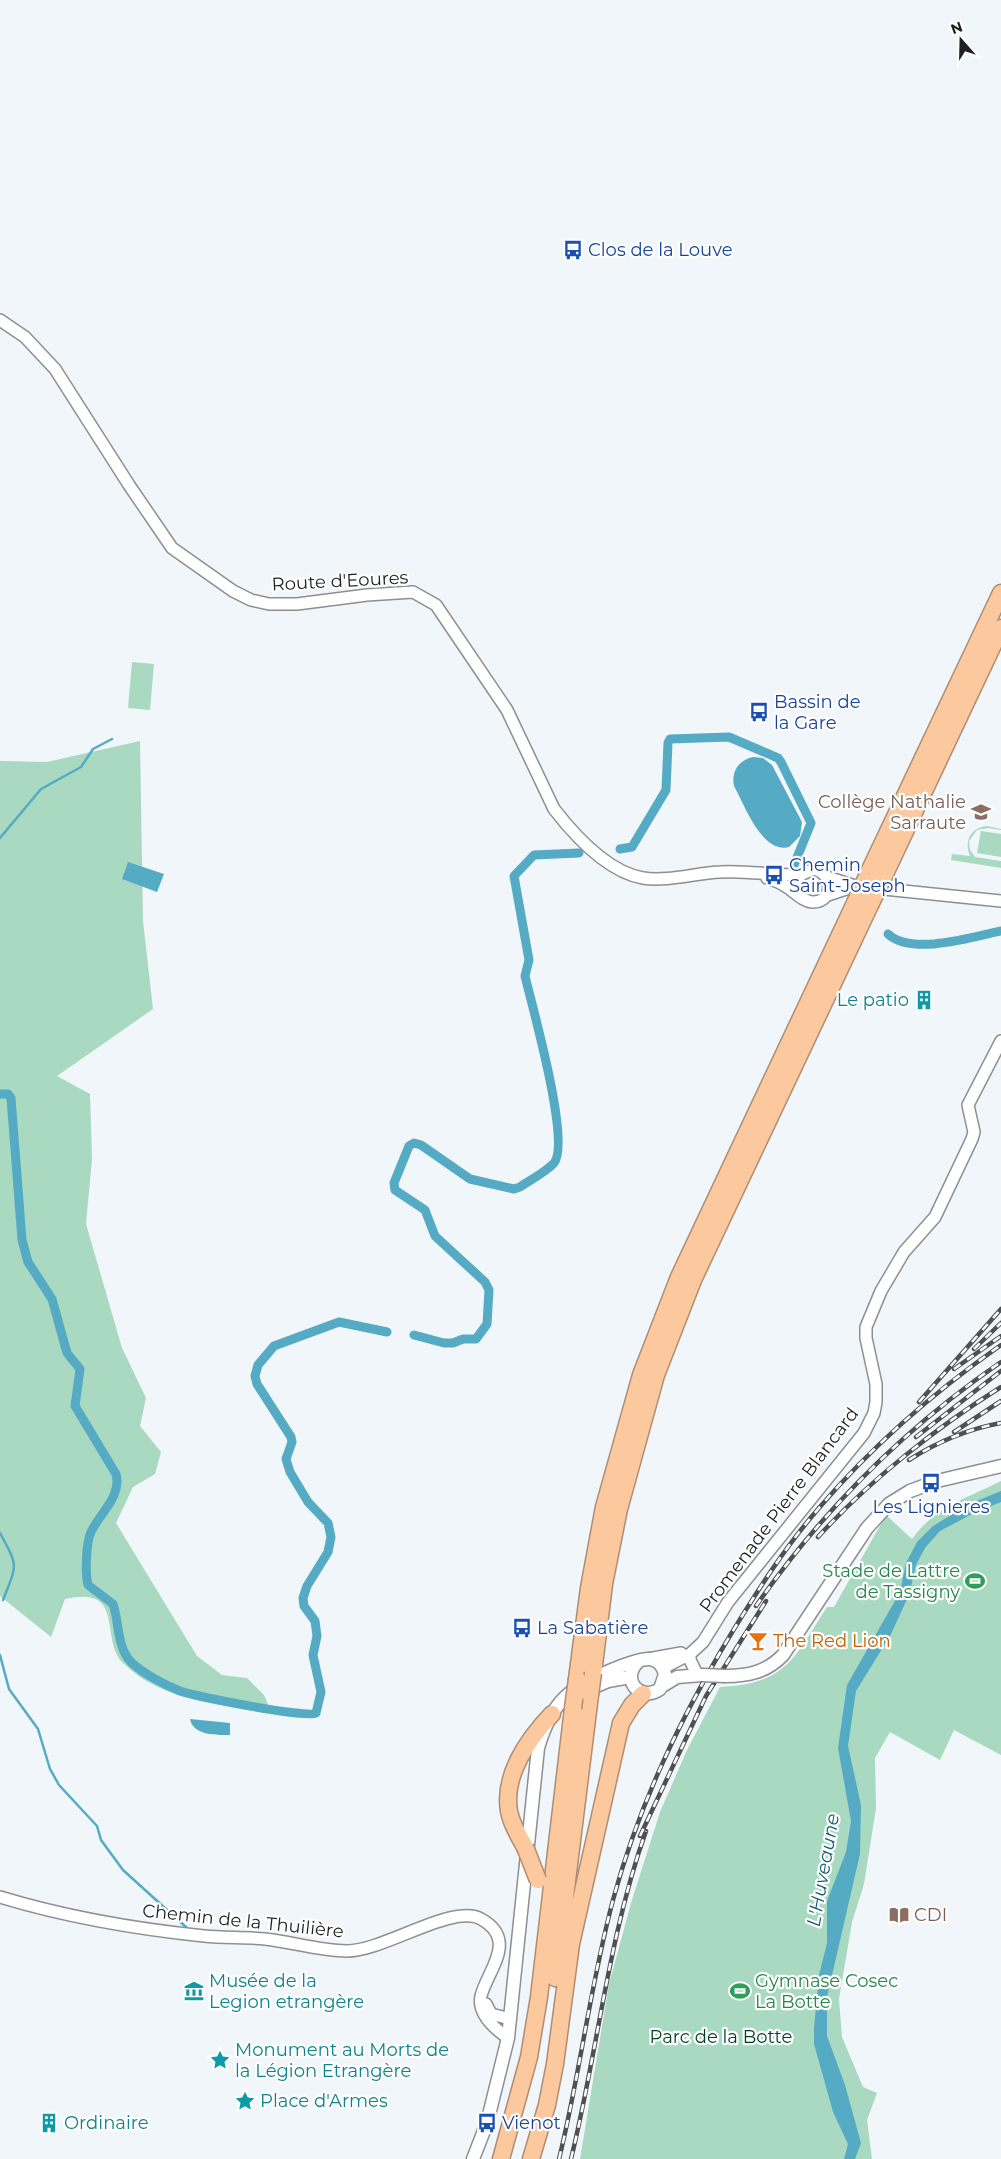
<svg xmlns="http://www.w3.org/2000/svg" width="1001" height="2159" font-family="Montserrat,sans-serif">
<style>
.green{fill:#a9d9c1}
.water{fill:#55abc3}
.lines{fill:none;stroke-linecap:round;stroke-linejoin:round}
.stream{stroke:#55abc3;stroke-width:2.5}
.canal{stroke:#55abc3;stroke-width:9}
.tertiary-casing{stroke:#8c8f93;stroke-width:14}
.secondary-casing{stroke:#8c8f93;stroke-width:15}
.motorway-casing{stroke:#ae8d72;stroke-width:19}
.tertiary{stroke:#fff;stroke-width:11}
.secondary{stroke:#fff;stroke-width:12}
.motorway{stroke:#fcc89e;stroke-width:16}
.rail-casing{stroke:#4e5052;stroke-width:4.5}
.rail{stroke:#fff;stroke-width:2.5;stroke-dasharray:8;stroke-linecap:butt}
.secondary-bridge-casing{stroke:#8c8f93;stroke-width:15;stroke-linecap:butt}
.motorway-bridge-casing{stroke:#ae8d72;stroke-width:19;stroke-linecap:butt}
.secondary-bridge{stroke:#fff;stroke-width:12}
.motorway-bridge{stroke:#fcc89e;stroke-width:16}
.labels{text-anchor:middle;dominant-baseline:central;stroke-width:4.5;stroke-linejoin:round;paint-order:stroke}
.transit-label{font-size:18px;fill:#164399;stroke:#fff;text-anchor:start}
.street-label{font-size:18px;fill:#1d1f20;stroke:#fff}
.education-label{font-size:18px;fill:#785e54;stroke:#fff;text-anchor:end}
.culture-label{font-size:18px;fill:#0d838f;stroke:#fff;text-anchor:start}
.leisure-label{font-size:18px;fill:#27864d;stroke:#fff;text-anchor:end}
.food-label{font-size:18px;fill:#c56008;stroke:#fff;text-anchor:start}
.park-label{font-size:18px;fill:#003f29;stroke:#fff}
.water-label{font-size:19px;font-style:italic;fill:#175d6f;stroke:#fff}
</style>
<rect width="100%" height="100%" fill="#f1f6fa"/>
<path class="green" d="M132,662L154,664L150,710L128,708Z
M140,741L143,921L153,1009L57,1076L90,1094L92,1159L86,1224L122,1348L146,1398L140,1426L161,1452L155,1474L133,1487L116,1523L197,1656L222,1675L247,1678L264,1695L272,1714C222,1705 161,1701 123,1663C99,1639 127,1585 65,1599L51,1637L0,1596V761L47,762Z
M987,826L1001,829V830L988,828L977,830L969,841L970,850L975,857L1001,861V868L951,860L952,854L970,856C964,841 970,828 987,826Z
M981,831L1001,834V857L977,853Z
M1001,1481V1755L954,1730L940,1760L890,1732L875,1758L876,1808L864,1884L852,1922L839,1999L842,2037L863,2087L877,2093L867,2120L872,2159H580L609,1984L631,1903L660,1812L687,1750L720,1687C788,1683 793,1659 827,1607H834L886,1515L912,1539C937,1505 966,1499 1001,1481Z"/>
<path class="water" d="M753,757L763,758L772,765L802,822L800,836L789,847C762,854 745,806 734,786C731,771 739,760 753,757Z
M128,862L164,874L157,892L122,879Z
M1001,1491V1502L974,1513L940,1531L925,1548L916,1565L909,1595L890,1636L856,1691L848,1746L861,1805L860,1854L827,1997V2036L845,2085L861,2143L855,2159H844L848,2144L833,2112L814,2044V2028L819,1975L827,1943V1901L846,1852L851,1821L838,1748L847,1685L900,1592L906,1563L917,1542L933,1526L969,1504Z
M190,1719L230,1723V1735C218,1735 193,1736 190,1719Z"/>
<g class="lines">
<path class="stream" d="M0,838L41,789L81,767L93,749L112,739
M0,1533C19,1568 17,1564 3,1600
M0,1655L9,1689L38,1729L50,1769L59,1785L97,1826L101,1840L123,1870L187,1928"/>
<path class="canal" d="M620,849L632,847L666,790L668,743L670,739L729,737L778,758L781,762L811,823L794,865
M888,934C911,956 973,937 1001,931
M0,1094H8L11,1098L22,1240L28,1262L52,1299L67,1353L80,1369L75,1406L116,1474C122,1496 100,1513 91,1532C86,1543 85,1573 88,1585L113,1604C119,1621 117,1648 131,1662C142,1673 165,1685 180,1691C196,1696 307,1719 316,1713L321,1692L313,1655L317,1636L315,1621L304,1606L303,1598L307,1586L328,1552L331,1537L328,1523L308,1502L290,1472L286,1459L292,1442L291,1437L257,1384L255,1376L258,1365L274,1346L339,1322L387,1332
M414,1335L444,1343H453L463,1339H476L487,1324L489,1290L485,1282L435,1236L425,1210L395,1190L394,1183L409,1146L414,1143L421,1145L470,1179L514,1189L520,1187C530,1180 546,1172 554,1163C571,1142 532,1006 525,976L529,960L514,876L534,855L579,853"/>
<defs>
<path id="tertiary" d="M0,320L25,337L55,369L129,485L172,548L233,591L251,600L269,604H297L367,595L413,592L436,605L507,710L554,809C575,836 608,872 643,878C667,882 696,873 720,872C747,870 773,876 800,875
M827,877L855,886L1001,901
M767,878C773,880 780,882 785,886C794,891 802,901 812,902C834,903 834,873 814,869L800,875L797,883L801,896
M825,896L855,886
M690,1654V1660L696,1672
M648,1659L681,1653
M663,1668L690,1654L703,1642L728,1602L864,1433L874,1413L876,1402V1384L866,1338V1327L881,1291L904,1252L935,1217L972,1139L974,1132L968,1105L1001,1041
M0,1897C66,1917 136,1929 204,1936C224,1938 245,1937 265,1939C292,1942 320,1951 347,1951C384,1951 453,1903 481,1919C519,1940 487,1971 481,1996C477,2014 495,2029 508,2038
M486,2004L491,2014L510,2019"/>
<path id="secondary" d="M725,1676C748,1676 767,1672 783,1655L867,1528L889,1504L910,1491L937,1481L1001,1466
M664,1685L677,1677L702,1675
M594,1687L608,1681L630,1677
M473,2159L487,2123L508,2038L538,1748C544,1727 554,1705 571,1692C584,1681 634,1658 650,1659C659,1660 663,1667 665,1674L660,1689C640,1703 620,1679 638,1662"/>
<path id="motorway" d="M869,872L1001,593
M884,876L1001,628
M593,1673L604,1584L619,1509L656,1375L693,1280L870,905
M577,1679L589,1588L604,1507L641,1375L679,1277L855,903
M525,1847C519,1836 511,1824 509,1811C503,1775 528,1739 552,1714
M555,1978L590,1695
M501,2159L529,2057L539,1997L573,1708
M531,2159L547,2105L555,2064L571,1944L621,1723L632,1705L643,1694"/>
</defs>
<use href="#tertiary" class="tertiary-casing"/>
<use href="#secondary" class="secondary-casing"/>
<use href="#motorway" class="motorway-casing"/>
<use href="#tertiary" class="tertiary"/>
<use href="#secondary" class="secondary"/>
<use href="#motorway" class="motorway"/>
<defs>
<path id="rail" d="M974,1349L1001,1323
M954,1369L1001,1336
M919,1402L1001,1309
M954,1432L1001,1401
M916,1437L1001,1371
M909,1460C937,1442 968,1429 1001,1423
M818,1537C870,1480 937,1427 1001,1387
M756,1606C822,1511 906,1427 1001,1362
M640,1836L706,1696L766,1601
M559,2159C580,2074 590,1986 613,1900C639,1804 680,1719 731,1634C758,1590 785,1547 819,1508C872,1446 934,1392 1001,1345
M571,2159C598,2049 608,1938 646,1831"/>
</defs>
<use href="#rail" class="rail-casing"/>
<use href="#rail" class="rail"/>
<defs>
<path id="secondary-bridge" d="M702,1675L725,1676"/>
<path id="motorway-bridge" d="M855,903L869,872
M870,905L884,876
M590,1695L593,1673
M573,1708L577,1679
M525,1847L538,1880"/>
</defs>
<use href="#secondary-bridge" class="secondary-bridge-casing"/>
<use href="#motorway-bridge" class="motorway-bridge-casing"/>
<use href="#secondary-bridge" class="secondary-bridge"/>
<use href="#motorway-bridge" class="motorway-bridge"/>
</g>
<defs>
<symbol id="bus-bare" viewBox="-9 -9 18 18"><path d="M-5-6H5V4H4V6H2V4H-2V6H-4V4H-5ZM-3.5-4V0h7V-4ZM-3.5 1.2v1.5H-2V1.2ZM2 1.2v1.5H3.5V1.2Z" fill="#1a4fb4" stroke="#fff" stroke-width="2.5" paint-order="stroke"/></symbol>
<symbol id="school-bare" viewBox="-9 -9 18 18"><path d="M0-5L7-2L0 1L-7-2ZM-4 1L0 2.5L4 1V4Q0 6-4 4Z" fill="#8d6e63" stroke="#fff" stroke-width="2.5" paint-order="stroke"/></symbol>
<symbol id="building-bare" viewBox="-9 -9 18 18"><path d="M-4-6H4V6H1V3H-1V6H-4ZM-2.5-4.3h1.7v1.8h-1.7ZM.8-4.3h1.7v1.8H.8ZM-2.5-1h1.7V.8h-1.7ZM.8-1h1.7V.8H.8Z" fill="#0f9aa8" stroke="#fff" stroke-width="2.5" paint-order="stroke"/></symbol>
<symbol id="stadium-bare" viewBox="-9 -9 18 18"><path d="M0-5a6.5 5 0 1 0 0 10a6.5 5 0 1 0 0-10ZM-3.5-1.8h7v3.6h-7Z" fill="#2e9e5b" stroke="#fff" stroke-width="2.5" paint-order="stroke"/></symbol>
<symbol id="bar-bare" viewBox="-9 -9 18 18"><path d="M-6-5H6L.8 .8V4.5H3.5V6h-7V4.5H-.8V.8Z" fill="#e8710a" stroke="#fff" stroke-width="2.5" paint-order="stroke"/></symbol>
<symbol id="library-bare" viewBox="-9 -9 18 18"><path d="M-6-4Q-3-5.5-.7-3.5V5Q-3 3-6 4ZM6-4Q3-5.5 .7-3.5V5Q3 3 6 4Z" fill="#8d6e63" stroke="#fff" stroke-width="2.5" paint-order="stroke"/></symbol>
<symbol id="museum-bare" viewBox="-9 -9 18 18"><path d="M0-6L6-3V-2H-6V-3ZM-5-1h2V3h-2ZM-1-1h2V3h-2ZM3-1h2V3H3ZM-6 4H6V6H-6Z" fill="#0f9aa8" stroke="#fff" stroke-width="2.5" paint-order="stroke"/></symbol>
<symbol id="sight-bare" viewBox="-9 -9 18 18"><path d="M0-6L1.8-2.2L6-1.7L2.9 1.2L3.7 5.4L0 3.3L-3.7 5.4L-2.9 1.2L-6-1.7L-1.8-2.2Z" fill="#0f9aa8" stroke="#fff" stroke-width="2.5" paint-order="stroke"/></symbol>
</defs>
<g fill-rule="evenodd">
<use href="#bus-bare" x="559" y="236" width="28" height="28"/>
<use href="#bus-bare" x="745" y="698" width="28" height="28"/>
<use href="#school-bare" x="967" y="798" width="28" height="28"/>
<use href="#bus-bare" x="760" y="861" width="28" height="28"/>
<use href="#building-bare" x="910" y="986" width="28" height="28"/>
<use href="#bus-bare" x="917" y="1469" width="28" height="28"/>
<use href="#stadium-bare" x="961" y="1567" width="28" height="28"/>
<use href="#bus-bare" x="508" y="1614" width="28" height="28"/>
<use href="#bar-bare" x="744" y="1627" width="28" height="28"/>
<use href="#library-bare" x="885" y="1901" width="28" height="28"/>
<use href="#museum-bare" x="180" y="1977" width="28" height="28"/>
<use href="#stadium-bare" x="726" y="1977" width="28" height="28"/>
<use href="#sight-bare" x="206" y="2046" width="28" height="28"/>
<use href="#sight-bare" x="231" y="2087" width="28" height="28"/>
<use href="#building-bare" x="35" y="2109" width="28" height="28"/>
<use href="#bus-bare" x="473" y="2109" width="28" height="28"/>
</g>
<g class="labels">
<g class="transit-label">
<text x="588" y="250">Clos de la Louve</text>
<text x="774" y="702">Bassin de<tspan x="774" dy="21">la Gare</tspan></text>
<text x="789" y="865">Chemin<tspan x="789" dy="21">Saint-Joseph</tspan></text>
<text x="931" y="1507" text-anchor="middle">Les Lignieres</text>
<text x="537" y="1628">La Sabatière</text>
<text x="502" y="2123">Vienot</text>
</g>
<g class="street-label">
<text transform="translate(340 581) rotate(-3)">Route d'Eoures</text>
<text transform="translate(779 1510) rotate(-53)">Promenade Pierre Blancard</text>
<text transform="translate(243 1921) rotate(6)">Chemin de la Thuilière</text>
</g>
<g class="education-label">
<text x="966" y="802">Collège Nathalie<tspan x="966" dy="21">Sarraute</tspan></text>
<text x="914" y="1915" text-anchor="start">CDI</text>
</g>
<g class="culture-label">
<text x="909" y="1000" text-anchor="end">Le patio</text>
<text x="209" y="1981">Musée de la<tspan x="209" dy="21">Legion etrangère</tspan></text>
<text x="235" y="2050">Monument au Morts de<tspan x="235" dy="21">la Légion Etrangère</tspan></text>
<text x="260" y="2101">Place d'Armes</text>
<text x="64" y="2123">Ordinaire</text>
</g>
<g class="leisure-label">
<text x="960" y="1571">Stade de Lattre<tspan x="960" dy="21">de Tassigny</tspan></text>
<text x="755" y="1981" text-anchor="start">Gymnase Cosec<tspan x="755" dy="21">La Botte</tspan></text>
</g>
<g class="food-label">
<text x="773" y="1641">The Red Lion</text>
</g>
<g class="park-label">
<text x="721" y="2037">Parc de la Botte</text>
</g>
<g class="water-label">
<text transform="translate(823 1870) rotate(-80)">L'Huveaune</text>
</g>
</g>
<g transform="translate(961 40) rotate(340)" stroke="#ffffff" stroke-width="4" paint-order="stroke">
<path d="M0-4L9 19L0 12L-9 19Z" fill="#1d1f20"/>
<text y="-8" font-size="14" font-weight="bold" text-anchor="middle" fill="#1d1f20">N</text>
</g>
</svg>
